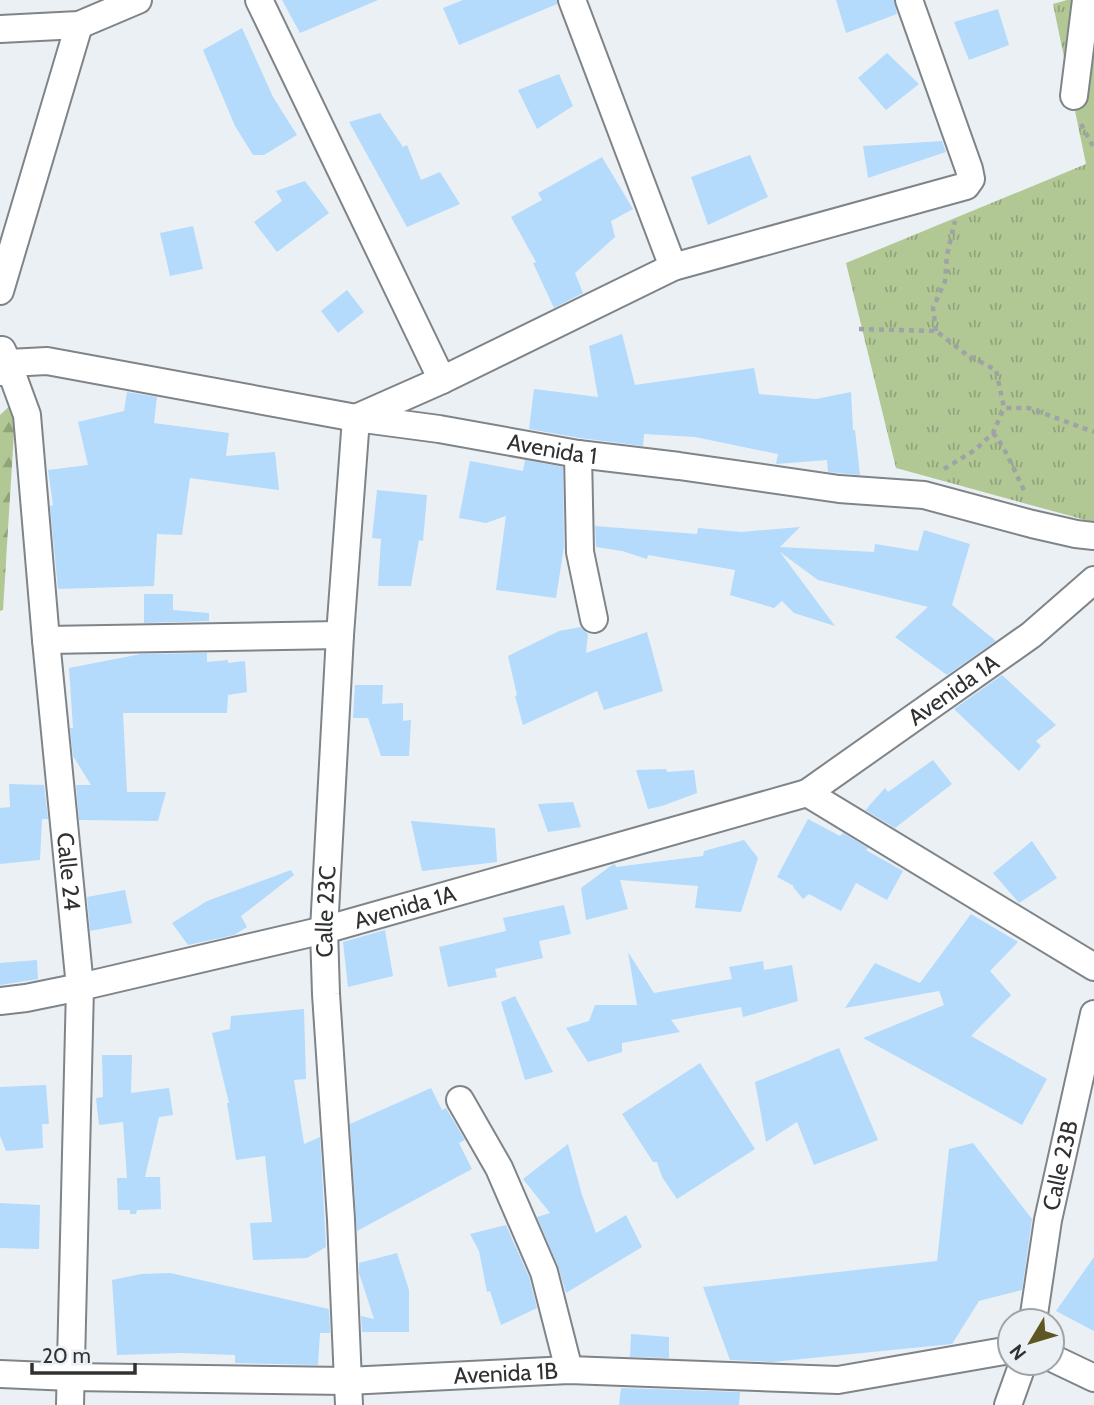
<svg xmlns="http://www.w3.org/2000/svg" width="1094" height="1405" font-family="Cabin,sans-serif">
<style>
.grass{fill:url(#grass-tufts)}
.forest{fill:url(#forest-firs)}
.building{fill:#b4dafc}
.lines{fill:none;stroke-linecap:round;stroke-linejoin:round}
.street-casing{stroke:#7f8489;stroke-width:30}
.path{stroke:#9fa3a6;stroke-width:4.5;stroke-dasharray:5 5;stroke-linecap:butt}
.street{stroke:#fff;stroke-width:26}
.labels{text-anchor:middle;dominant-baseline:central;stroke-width:6;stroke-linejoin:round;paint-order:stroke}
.street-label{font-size:23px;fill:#2f3133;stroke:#ebf0f5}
</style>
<defs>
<pattern id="grass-tufts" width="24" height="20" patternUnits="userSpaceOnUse" patternTransform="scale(1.75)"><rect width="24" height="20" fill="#b1c895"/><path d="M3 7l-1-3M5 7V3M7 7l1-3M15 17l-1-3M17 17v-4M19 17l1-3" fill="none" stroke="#90a37a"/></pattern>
<pattern id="forest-firs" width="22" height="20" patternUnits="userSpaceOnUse" patternTransform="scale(1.75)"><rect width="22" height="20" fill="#b1c895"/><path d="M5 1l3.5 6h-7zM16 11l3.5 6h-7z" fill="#90a37a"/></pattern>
</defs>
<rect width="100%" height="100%" fill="#ebf0f5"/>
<path class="grass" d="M1067,0H1094V521H1089L896,468L846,263L1086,164L1053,4Z"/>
<path class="forest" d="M16,400L3,610L0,611V415Z"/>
<path class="building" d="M282,0H378L300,33Z
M463,0H557V4L459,45L443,8Z
M836,0H894L897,14L846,33Z
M998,9L1009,45L969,60L954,22Z
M242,28L273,97L297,135L264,155H253L235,126L203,50Z
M887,53L919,84L886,110L858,78Z
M559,74L573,106L537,129L518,90Z
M380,113L403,147L407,145L421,180L440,172L460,204L407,227L349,122Z
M942,141L946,152L868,178L863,146Z
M750,155L768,197L708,225L691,177Z
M602,157L633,209L611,221L615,237L575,273L583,293L554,308L533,263L536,262L511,217L542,200L538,193Z
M305,181L329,213L277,252L254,222L282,201L276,191Z
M193,226L203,269L170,276L160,233Z
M347,290L364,312L338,333L321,311Z
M622,334L635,385L754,368L759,394L816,399L851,392L853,430H855L860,475L828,472L827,460L776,464L778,454L695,437L644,434L643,446L580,438L529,429L534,389L598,397L589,346Z
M127,392L157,397L154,423L229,433L226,456L275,452L279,490L190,478L182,535L157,534L154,586L58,589L50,506L53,505L48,470L88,465L78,422L124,411Z
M525,460L563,467L564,547L556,598L496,590L506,516L486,523L459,518L470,461L523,471Z
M377,490L427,495L423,541L419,540L411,586H378L381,539L372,538Z
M595,526L697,534L698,528L741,532L800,527L780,547L874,552L875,544L918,551L924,530L970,544L952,605L996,641L947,675L895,637L928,607L818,580L780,552L835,626L794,613L782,601L774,608L730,595L735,570L648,555L647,559L622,551L596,547Z
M144,594H173V610L209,613V621L144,623Z
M581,627L588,634L586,653L647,632L663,691L604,710L597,691L523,725L515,696L517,695L508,656L559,631Z
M207,653V662L228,660V663L245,661L247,692L228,695L227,713H123L127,792H166L158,821L79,820L76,785H91L73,756L70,728H73L69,668L141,654Z
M1002,675L1056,725L1036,741L1041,746L1019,771L954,709Z
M355,685H383L382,704L403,703V721L411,720L409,756H381L368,718H353Z
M933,760L952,784L895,828L865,810L868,808V807L885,788L888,792Z
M666,769L667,772L694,770L697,793L662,806L648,809L636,770Z
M9,784L44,785L48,819H42L40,860L0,864V808L10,807Z
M573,802L581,827L548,832L538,804Z
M808,819L840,836L843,833L868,848L866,850L903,871L887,900L856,883L841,911L809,894L803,899L793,887L794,886L777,877Z
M411,821L495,828L497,862L422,871Z
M744,840L758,858L741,912L695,908L698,886L620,880L628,909L586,920L581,888L612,865L615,864L616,867L703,856L704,851Z
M1032,841L1057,878L1019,903L993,873Z
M291,870L294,875L241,916L247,927L234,935L188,945L172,923L207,901Z
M125,890L132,923L90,931L87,897Z
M564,905L571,934L539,941L543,958L495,969L497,977L448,987L439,947L506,931L503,918Z
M971,914L1018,942L990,971L1011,995L971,1036L1047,1079L1022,1125L863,1038L944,1005L939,991L845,1008L875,963L920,983Z
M385,930L393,976L348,987L343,942Z
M628,952L654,993L732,979L729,967L763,961L764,970L792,965L798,1001L743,1017L741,1007L671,1020L680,1032L622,1043V1052L588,1062L566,1028L589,1021L595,1005H637Z
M37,960L38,979L0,985V963Z
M515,996L553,1072L525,1080L501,1002Z
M304,1009L306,1079L294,1080L304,1144L320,1137L326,1247L307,1258L253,1260L250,1223L272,1222L265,1156L236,1160L227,1103H229L212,1033L230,1029L231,1016Z
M839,1048L878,1140L814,1165L797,1122L766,1142L755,1082L810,1060V1061L811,1059Z
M102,1055H132L131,1093L169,1088L173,1115L159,1117L145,1177H160L161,1209L137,1210L136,1214H130V1210H118L117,1178H127L123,1122L99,1125L96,1098L103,1097Z
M700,1063L755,1149L677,1199L662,1177L657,1162H653L622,1114Z
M46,1085L49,1124H42L43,1148L6,1151L0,1136V1087Z
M431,1088L442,1110L446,1108L465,1140L459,1143L472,1169L357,1231L350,1124Z
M973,1143L1032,1219L1022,1290L979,1301L952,1344L772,1362L730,1360L703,1287L937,1261L949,1149Z
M568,1144L582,1195L596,1233L626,1215L642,1247L566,1293L558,1266L537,1217L550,1213L523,1179Z
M0,1203L40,1205L39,1249L0,1248Z
M506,1225L529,1277L537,1308L501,1325L490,1291L487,1292L479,1251L470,1234Z
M397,1253L409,1290V1332H362L361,1316L374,1319L359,1273V1263Z
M1094,1257V1331L1056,1311Z
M170,1273L329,1309L330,1333H320L318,1365L235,1363V1355L181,1353L117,1355L112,1280L141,1274Z
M631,1334L669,1337V1358L630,1357Z
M621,1388L740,1392L739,1405H619Z"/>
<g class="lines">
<defs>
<g id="street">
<path d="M259,0L442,380"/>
<path d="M572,0L673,267"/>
<path d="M0,29L79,25L138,0"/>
<path d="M1074,96L1086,0"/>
<path d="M0,291L79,25"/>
<path id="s1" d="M2,350L8,363L27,415L46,640L80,987L70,1405"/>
<path id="s2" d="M0,372L8,363L47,361L356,418L439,429L578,454L679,466L839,489L924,495L1032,524L1076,534L1094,536"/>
<path d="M578,454L580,552L594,619"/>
<path d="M46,640L340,635"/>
<path d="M807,793L1094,967"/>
<path id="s3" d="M0,1001L26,998L80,987L324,930L807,793L1031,635L1094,580"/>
<path d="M460,1100L499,1168L544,1272L569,1370"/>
<path id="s4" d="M1033,1321L1048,1220L1094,1014"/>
<path d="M1052,1358L1094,1378"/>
<path id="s5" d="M0,1374L71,1377L347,1381L569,1370L838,1380L1010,1350"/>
<path id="s6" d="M349,1405L341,1219L326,994L324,930L340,635L356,418L442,380L673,267L966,186L971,179L969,169L909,0"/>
<path d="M1008,1405L1023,1363"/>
</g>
</defs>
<use href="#street" class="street-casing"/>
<path class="path" d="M1081,124L1094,148
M859,329L936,331L967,355L996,370L1004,408H1029L1094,432
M936,331L933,308L945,281L947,255L955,221
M993,433C1007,450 1014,471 1024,490
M944,469L975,450L993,433L1004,408"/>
<use href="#street" class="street"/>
</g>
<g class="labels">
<g class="street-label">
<text stroke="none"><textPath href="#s2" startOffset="564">Avenida 1</textPath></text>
<text stroke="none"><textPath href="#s3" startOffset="1013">Avenida 1A</textPath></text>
<text stroke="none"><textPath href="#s1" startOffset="528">Calle 24</textPath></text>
<text stroke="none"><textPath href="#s3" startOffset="416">Avenida 1A</textPath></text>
<text stroke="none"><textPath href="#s6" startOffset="494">Calle 23C</textPath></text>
<text stroke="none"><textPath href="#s4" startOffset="158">Calle 23B</textPath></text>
<text stroke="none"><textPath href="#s5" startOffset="506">Avenida 1B</textPath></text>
</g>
</g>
<g transform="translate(1031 1342) rotate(232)"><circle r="33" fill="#ebf0f5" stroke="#a0a4a7" stroke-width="2"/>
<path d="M0-5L12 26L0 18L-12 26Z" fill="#5e5623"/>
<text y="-10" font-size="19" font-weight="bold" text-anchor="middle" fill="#2f3133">N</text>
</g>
<path d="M32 1363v10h103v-10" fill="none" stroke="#2f3133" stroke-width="3.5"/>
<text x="42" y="1363" font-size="21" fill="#2f3133" stroke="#ebf0f5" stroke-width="5" paint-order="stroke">20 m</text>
</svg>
